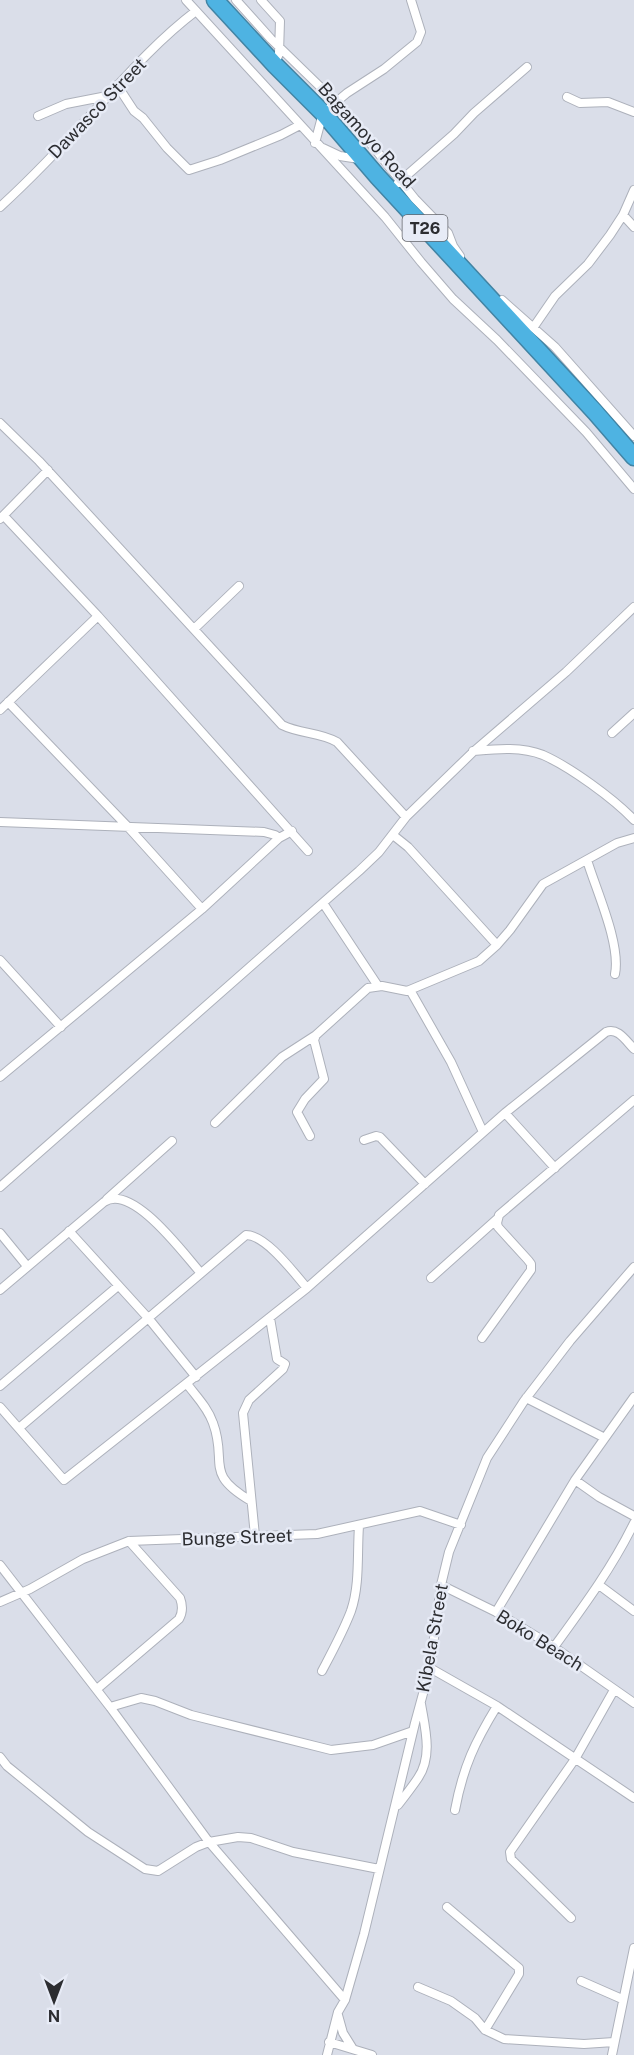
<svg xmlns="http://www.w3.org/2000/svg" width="634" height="2055" font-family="'Public Sans',sans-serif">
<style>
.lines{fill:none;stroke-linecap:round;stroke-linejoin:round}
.street-casing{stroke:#adb1bb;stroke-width:10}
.highway-casing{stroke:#4284a4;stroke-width:19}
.street{stroke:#fff;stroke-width:8}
.highway{stroke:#4eb3e2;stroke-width:16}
.labels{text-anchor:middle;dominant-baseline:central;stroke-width:5;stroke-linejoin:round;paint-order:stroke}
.shield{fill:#e7ebf6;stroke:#64666c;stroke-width:1.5}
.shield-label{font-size:16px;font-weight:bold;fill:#2c2d31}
.street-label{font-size:18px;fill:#2c2d31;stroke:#e7ebf6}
</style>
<rect width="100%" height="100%" fill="#dadee9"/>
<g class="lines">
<defs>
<path id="street" d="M186,0L385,217L421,262L453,299L497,340L586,432L634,489
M236,0L271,39L344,110L415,199L448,233L453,246L460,256
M261,0L280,21L279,53L275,65
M117,85L134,111L143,118L167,148L189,170L220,160L281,135L300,125
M567,97L580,103L608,102L634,112
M38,116L66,104L107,96
M315,143L323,113L347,93L384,69L417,42L421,32L411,0
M323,148L340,156L359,159
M398,183L454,134L474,113L527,67
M0,207C34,176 66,142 97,108C128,74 159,39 196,11
M623,215L634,227
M502,300L555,347L634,436
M533,328L555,296L588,264L610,235L623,215L634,190
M0,423L39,461L282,725C300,734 320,732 337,742L406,817
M4,516L98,616L308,851
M0,519L48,470
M194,629L239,586
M8,702L128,827L202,909
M0,710L98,616
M612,733L634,713
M473,751C495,749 521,746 543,755C570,767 613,798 634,820
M0,822L264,832L275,835L279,838
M393,835L408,847L497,945
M587,860C596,890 621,944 615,974
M323,903L378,986
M0,960L61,1027
M410,990L451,1062L483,1132
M0,1077L202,909L279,838L292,831
M505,1113L555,1168
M215,1123L282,1057L316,1035
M310,1136L297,1112L305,1099L324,1079L314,1040L316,1035L368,988L382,986L407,991L479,961L497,945L510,930L543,884L617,843L634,838
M364,1140L376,1136L380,1137L425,1184
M0,1187L359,871L379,852L406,817L473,752L566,672L634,607
M107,1199L172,1141
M69,1231L149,1319L196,1377
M0,1233L27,1266
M431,1278L497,1219
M0,1290L104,1202C132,1183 183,1253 200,1272
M482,1338L531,1270V1264L528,1260L498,1227L497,1223L499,1215L634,1100
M187,1384C196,1396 208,1408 213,1423C228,1463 203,1473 251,1501
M0,1386L118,1286
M526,1398L605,1438
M0,1407L64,1480L307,1288L505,1113L606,1032C618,1027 626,1041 634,1049
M19,1428L246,1235C266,1235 294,1273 307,1288
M575,1480L599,1497L634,1516
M255,1536L243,1413L249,1400L283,1369L285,1364L277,1359L270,1318
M0,1565L110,1707L209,1842L345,2000
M441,1585L496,1612L554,1647L634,1703
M599,1585L634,1611
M0,1602L30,1589L83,1559L129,1541L317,1534L420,1511L461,1525
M496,1612L575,1480L634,1397
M554,1647C583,1607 612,1568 634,1523
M430,1668L497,1706L634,1798
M322,1671C332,1652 343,1632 351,1611C360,1585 357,1554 359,1526
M97,1689L179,1619C183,1612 183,1606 180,1598L129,1541
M110,1707L141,1698L155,1701L191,1715L331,1750L373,1745L413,1731
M0,1757L7,1766L88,1832L145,1869L158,1871L196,1847L209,1842L238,1837L251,1838L293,1852L379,1869
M398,1805C405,1796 412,1787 418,1778C433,1756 425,1728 421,1704
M455,1810C463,1767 475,1742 497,1706
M447,1907L519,1968V1974L485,2030
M571,1918L511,1859L510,1852L575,1759L614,1690
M581,1981L622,1999
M418,1987L451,2001L475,2018L485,2030L504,2039L584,2044L614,2042
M338,2015L343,2033L353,2049
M329,2042L372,2055
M327,2055L338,2012L345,2000L364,1934L415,1723L430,1668L441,1585L449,1552L487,1458L524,1401L570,1341L634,1267
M612,2055L634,1948"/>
<path id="highway" d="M215,0L275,65L323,113L378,177L595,412L634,457"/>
</defs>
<use href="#street" class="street-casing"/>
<use href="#highway" class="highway-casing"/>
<use href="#street" class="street"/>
<use href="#highway" class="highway"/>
</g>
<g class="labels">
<rect class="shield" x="402.5" y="215" width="45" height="26" rx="4.5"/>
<g class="shield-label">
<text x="425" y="228">T26</text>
</g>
<g class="street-label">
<text transform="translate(97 108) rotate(-46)">Dawasco Street</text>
<text transform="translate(367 135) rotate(48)">Bagamoyo Road</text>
<text transform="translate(237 1537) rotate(-2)">Bunge Street</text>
<text transform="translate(432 1638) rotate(-80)">Kibela Street</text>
<text transform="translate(540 1640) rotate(32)">Boko Beach</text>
</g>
</g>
<g transform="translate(54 2001) rotate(180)" stroke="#e7ebf6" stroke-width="4.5" paint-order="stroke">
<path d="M0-4.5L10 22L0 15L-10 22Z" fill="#2c2d31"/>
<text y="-9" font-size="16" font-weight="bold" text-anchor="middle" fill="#2c2d31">N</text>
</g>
</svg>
